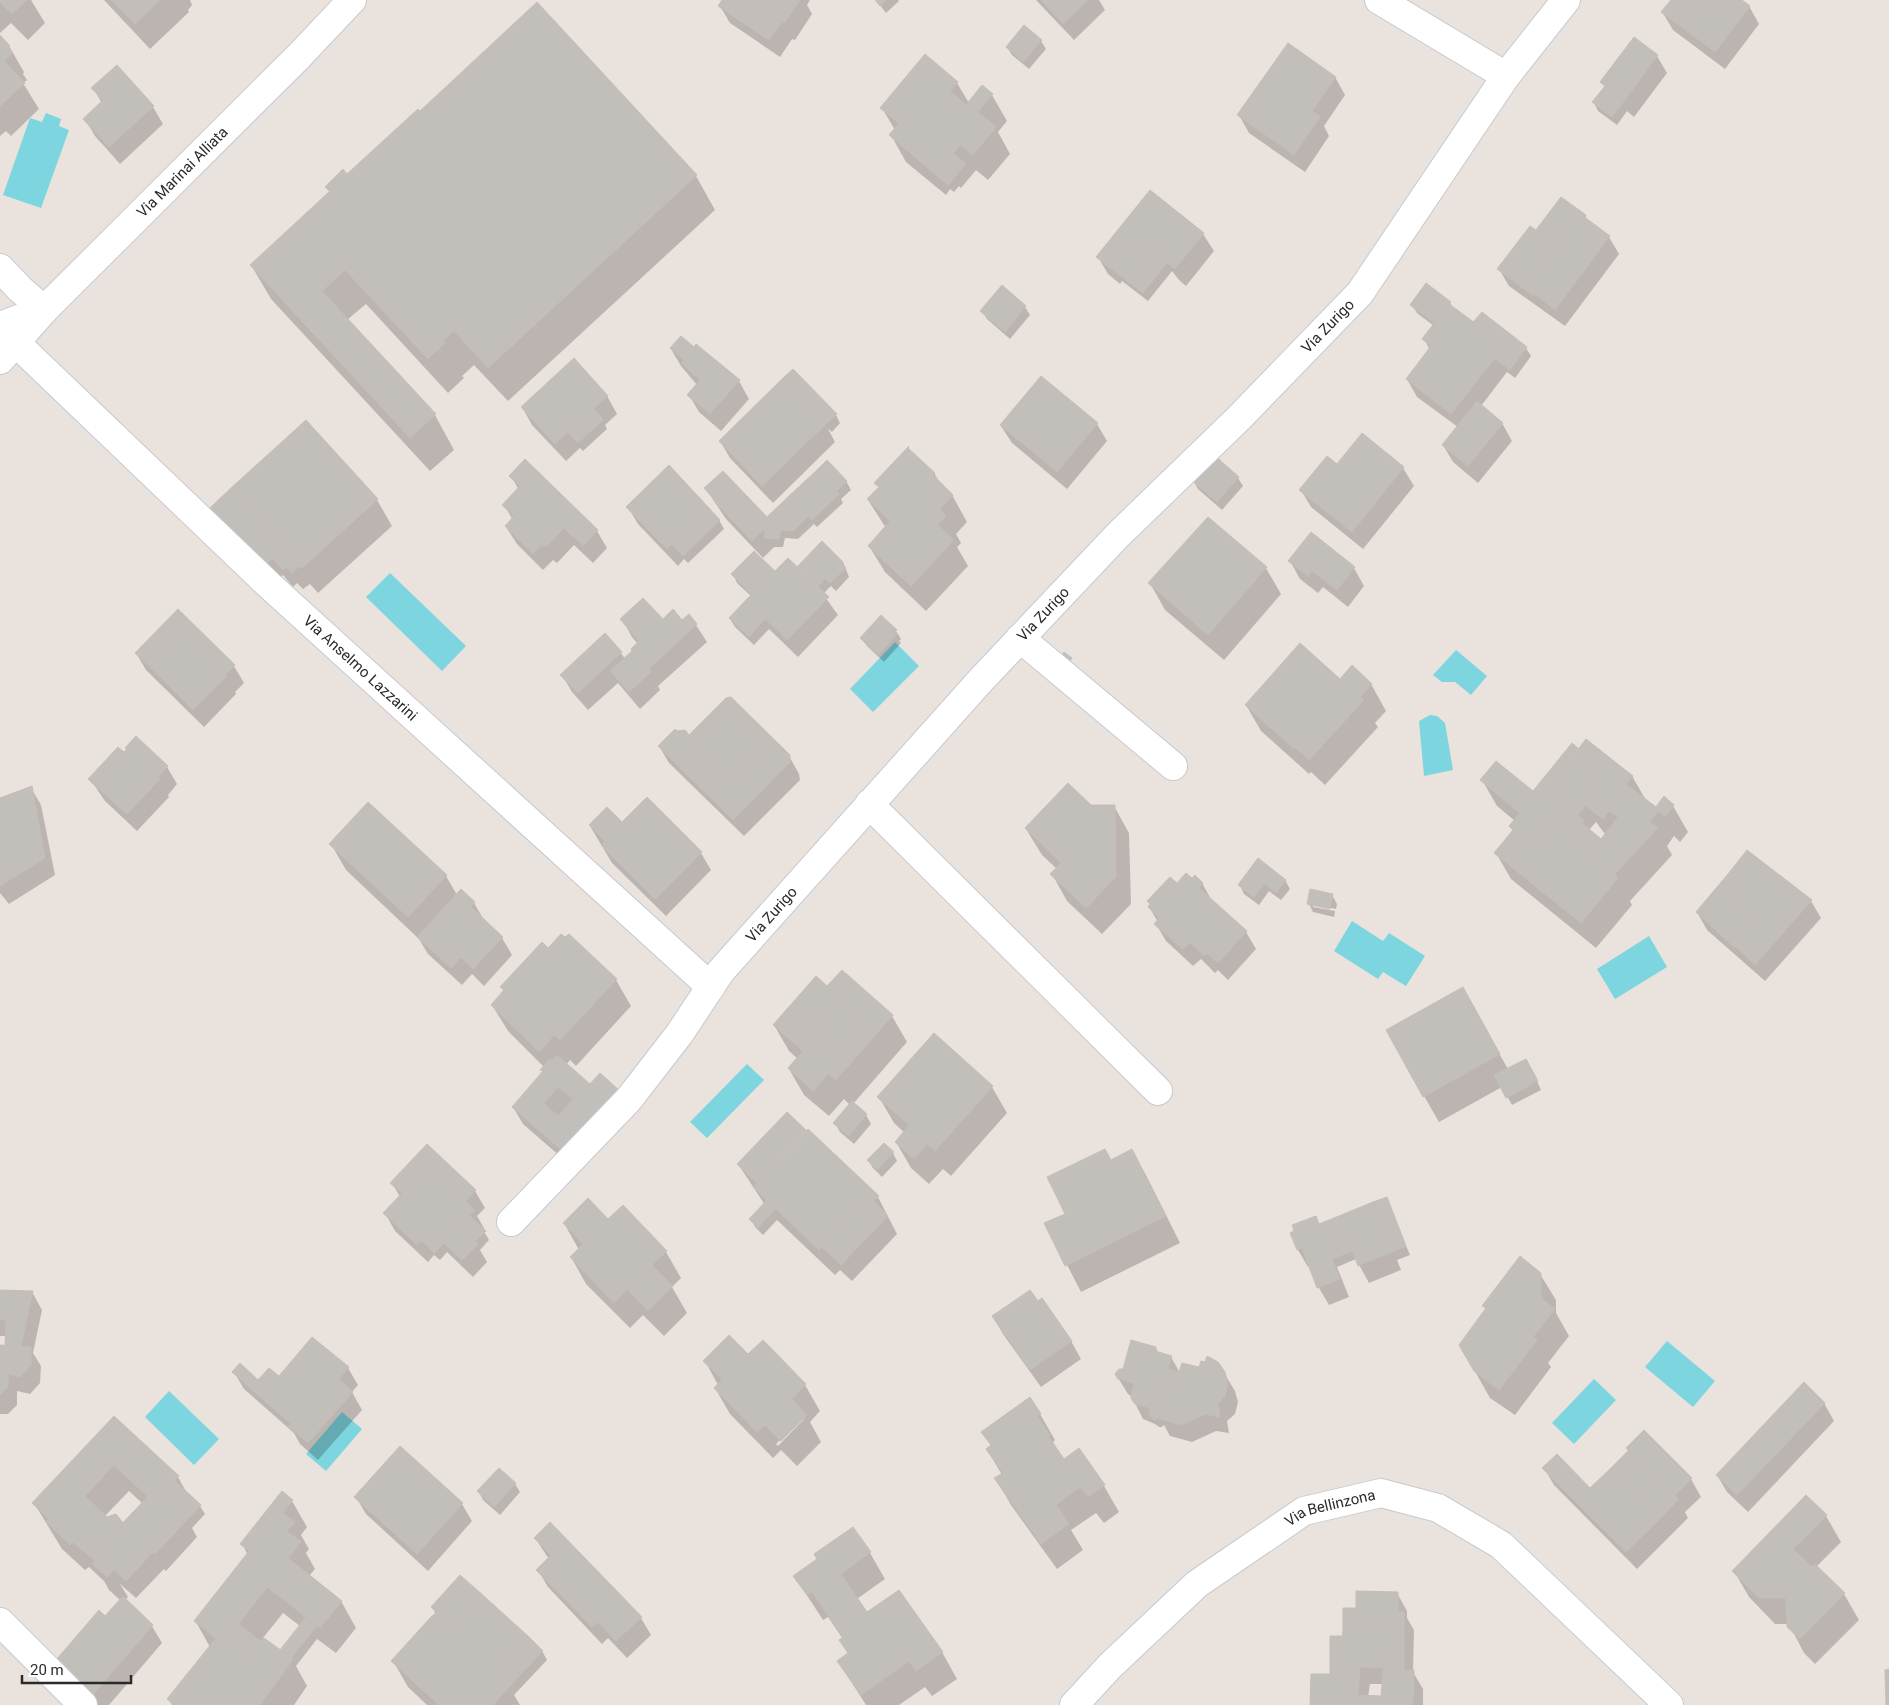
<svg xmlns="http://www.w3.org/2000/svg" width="1889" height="1705" font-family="Roboto,sans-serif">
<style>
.water{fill:#7dd5df}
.shadow{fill:#0003;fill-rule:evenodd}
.building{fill:#c2beb9;stroke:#c5beb7;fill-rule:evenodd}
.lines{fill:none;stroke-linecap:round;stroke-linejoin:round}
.minor-casing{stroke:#c5cad1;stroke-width:30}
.minor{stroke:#fff;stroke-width:28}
.labels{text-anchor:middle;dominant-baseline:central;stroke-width:4;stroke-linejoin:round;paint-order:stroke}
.street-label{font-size:15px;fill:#2a2a2a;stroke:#fff}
</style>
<rect width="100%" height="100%" fill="#eae2dd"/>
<path class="water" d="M46,113L61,119L59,126L69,130L41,208L3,195L30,118L42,122Z
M390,573L466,646L442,671L366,597Z
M895,642L919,666L873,712L850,689Z
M1456,650L1487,676L1471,695L1455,682H1442L1433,675Z
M1430,715L1437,716L1445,723L1453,770L1424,776L1419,721Z
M1352,921L1383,941L1389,933L1425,956L1406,986L1383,972L1378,979L1334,951Z
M1649,936L1667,967L1615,999L1597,969Z
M747,1064L764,1080L707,1138L690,1122Z
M1667,1341L1715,1381L1693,1407L1645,1367Z
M1594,1379L1616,1400L1574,1444L1552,1423Z
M169,1391L219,1439L194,1465L145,1417Z
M342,1412L362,1429L326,1471L306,1454Z"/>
<path class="shadow" d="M0,0H31L45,23L28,40L11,23L0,33Z
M104,0H190L192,5L188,10L189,12L150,49Z
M724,0H810L807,5L812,14L795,40L792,39L780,57L730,23L720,6Z
M876,0H898L899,1L886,13Z
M1036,0H1099L1105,10L1074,40Z
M1672,0H1740L1749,6L1759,24L1725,69L1673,30L1663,13Z
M0,37L9,46L24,72L23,74L27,80L23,83L39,109L11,136L6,131L0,136Z
M1041,41L1046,49L1029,69L1012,55L1007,47Z
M1657,56L1667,73L1634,117L1627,111L1617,125L1598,111L1594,103L1605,88L1602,82Z
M117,67L153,107L163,124L120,164L95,136L85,119L102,103L93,88Z
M1335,77L1345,95L1324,126L1329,136L1305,172L1249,133L1239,115Z
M957,83L969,103L992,95L1007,121L998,132L1010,154L988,180L976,170L961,188L959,186L954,192L950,189L946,195L906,162L891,135L895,130L882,108Z
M347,175L696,176L715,210L508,401L474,365L462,376L464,378L448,393L366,304L347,320L435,415L454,450L430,471L271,299L251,265L330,193L326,187Z
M1150,191L1203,234L1214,251L1186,286L1179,280L1172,271L1148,301L1122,281L1120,284L1108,274L1098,257Z
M1561,199L1585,216L1588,221L1609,237L1619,254L1565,326L1509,286L1499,269L1536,232Z
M1450,303L1453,308L1474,324L1526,348L1531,356L1515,378L1507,372L1481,406L1502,423L1512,441L1478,483L1453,462L1443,445L1458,427L1417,397L1407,379L1430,350L1424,339L1434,326L1417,313L1412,305Z
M1025,307L1030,315L1010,339L987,319L982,311Z
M671,349L739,381L749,399L721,431L699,412L689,395L697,385L681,366Z
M607,396L617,414L605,425L607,429L583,451L580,448L566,461L532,425L522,407Z
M836,415L840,423L832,432L828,429L835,442L773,503L730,458L720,441Z
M1097,424L1107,441L1067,489L1012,443L1001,426Z
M1362,435L1403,468L1414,486L1363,549L1311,507L1301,490L1337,465Z
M827,462L846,481L851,490L841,499L843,503L817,527L814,524L798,539L785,538L783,547H774L763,558L726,519L706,489L723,473L768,520V517Z
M669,467L719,520L724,529L688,563L684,559L678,566L638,524L628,507Z
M934,473L941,484L952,495L967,522L956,534L961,543L957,547L968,566L926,611L885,572L869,546L886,528L868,500L879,488L876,483Z
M511,476L597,531L607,548L593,563L574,545L557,563L553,560L543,570L517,544L506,527L513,520L504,505L519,490Z
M1238,478L1243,486L1222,510L1198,489L1193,480Z
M232,489L377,500L392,526L318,593L310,584L303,589L297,583L293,587L283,575L274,583L222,525L212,508Z
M1311,534L1354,568L1364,586L1348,607L1323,587L1318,593L1300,579L1290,561Z
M843,562L849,577L836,591L831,586L823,594L838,615L798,657L769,629L754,645L735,627L730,619L751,596L737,583L733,574L775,573L810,581Z
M1266,568L1281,594L1224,660L1165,610L1150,583Z
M178,611L234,666L244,683L235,692L236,694L204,727L146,670L136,653Z
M689,616L696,625L707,642L658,686L660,690L640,709L618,683L588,710L572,692L562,675L621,653L625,659L634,651L638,644L632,637L622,619L682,622Z
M881,617L896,631L901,639L899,641L901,643L884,662L867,646L862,638Z
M1340,681L1371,684L1386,711L1375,723L1378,727L1325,785L1311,772L1309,774L1261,731L1246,705Z
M689,736L789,756L799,774L800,780L744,836L669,763L659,746Z
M123,753L167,767L177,784L168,795L169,797L137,831L105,801L90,779Z
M1583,753L1632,776L1647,802L1656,809L1673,806L1688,832L1680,842L1674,836L1667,846L1672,855L1630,901L1632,905L1596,948L1511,879L1496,853L1513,831L1510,827L1515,821L1497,806L1482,780L1533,792ZM1596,822L1605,834L1602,840L1589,830Z
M31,788L41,805L55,875L9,904L0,893V800Z
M1114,806L1129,833L1131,904L1102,934L1067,901L1052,874L1057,869L1042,855L1026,829L1090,807Z
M622,824L701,853L711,870L666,916L612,863L590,826Z
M331,844L446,876L457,895L474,903L484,920L502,938L512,955L484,986L472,974L462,985L428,954L419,939L346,870Z
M1192,879L1202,883L1212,901L1246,932L1256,949L1228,980L1218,970L1215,973L1201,959L1193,966L1166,941L1156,924L1158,922L1149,907L1151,906L1149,902L1177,885Z
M1285,880L1290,889L1281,900L1269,891L1259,905L1244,894L1240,885Z
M1332,895L1337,904L1336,909L1313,904V907L1335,911L1334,917L1313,912L1309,904Z
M1811,901L1821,918L1765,981L1707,930L1697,912Z
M548,950L616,980L631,1006L576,1066L570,1060L566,1065L590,1086L577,1171L523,1124L513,1107L543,1073L542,1070L544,1067L508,1031L492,1005L505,992L502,987Z
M842,971L892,1016L907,1042L853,1104L866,1115L871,1124L854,1144L840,1132L835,1123L850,1105L844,1099L829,1116L804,1095L789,1069L798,1059L789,1051L774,1025L827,988Z
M1477,1015L1508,1069L1531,1068L1541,1090L1512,1105L1502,1087L1439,1122L1424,1096Z
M992,1087L1007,1113L951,1176L943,1169L929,1184L911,1168L896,1142L905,1133L894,1123L879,1097Z
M427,1146L475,1191L485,1208L477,1216L484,1228L483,1230L489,1240L480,1250L487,1262L473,1277L447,1252L440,1260L434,1255L428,1262L395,1231L385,1213L400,1197L392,1183Z
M1132,1151L1147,1177L1180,1243L1081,1292L1046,1224L1066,1214L1111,1161Z
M893,1153L897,1161L882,1177L873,1168L868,1160Z
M738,1164L878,1197L897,1234L852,1281L840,1270L835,1275L777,1220L763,1235L755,1227L751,1219L765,1205Z
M1386,1199L1410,1255L1397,1260L1401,1270L1369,1283L1356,1259L1337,1267L1349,1297L1329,1305L1319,1288L1310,1266L1308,1267L1298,1250L1316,1218L1320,1225Z
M608,1221L666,1252L681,1278L672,1287L687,1313L664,1336L643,1315L630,1328L586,1284L571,1257L579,1250L564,1223Z
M1540,1274L1556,1300V1313L1569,1336L1548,1363L1551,1367L1515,1415L1490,1398L1460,1345L1486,1310L1484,1306Z
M0,1291L32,1292L42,1310L33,1353L41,1366L40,1383L30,1394L17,1391V1405L8,1414H0V1347H6L7,1336H0Z
M993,1317L1071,1341L1081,1359L1041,1387L1003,1334Z
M763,1342L805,1385L820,1411L810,1422L821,1442L797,1466L781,1450L773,1458L730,1414L715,1388L718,1385L705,1361L748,1356ZM804,1416V1419L778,1446L776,1444Z
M1156,1348L1159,1354L1171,1357L1180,1373H1224L1235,1391L1238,1402L1235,1414L1227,1421L1229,1433L1216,1431L1192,1442L1170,1436L1164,1425L1162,1427H1159L1155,1424L1143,1419L1132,1397L1128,1394L1117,1376Z
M348,1368L358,1385L352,1392L362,1410L318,1460L300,1444L294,1433L244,1389L234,1372L258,1381Z
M1824,1403L1834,1421L1748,1512L1727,1492L1717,1475Z
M1040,1414L1055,1440L1053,1442L1064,1461L1079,1450L1104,1486L1119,1512L1104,1523L1096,1513L1071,1530L1083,1550L1057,1569L1011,1505L996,1479L1002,1475L987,1449L991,1446L983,1432Z
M114,1417L178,1477L188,1495L200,1506L205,1514L192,1528L197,1537L166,1571L164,1569L136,1598L120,1584L128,1597L125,1600L152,1626L162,1643L109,1705H95L67,1677L105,1618L121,1601L109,1590L104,1581L89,1567L85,1570L62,1549L34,1503ZM129,1491L143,1504L123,1525L105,1516Z
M1644,1432L1691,1479L1701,1497L1685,1512L1688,1518L1637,1569L1554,1485L1544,1468L1590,1490L1629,1452L1627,1449Z
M499,1469L515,1484L520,1492L500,1515L483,1500L479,1492Z
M356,1497L462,1504L472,1521L428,1571L366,1514Z
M292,1501L307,1527L301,1535L309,1549L306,1553L315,1569L309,1576L341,1601L356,1628L336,1653L317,1639L296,1666L307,1686L294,1705H172L169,1700L210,1647L196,1622L248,1555L242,1544ZM283,1613L300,1626L281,1651L263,1638Z
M1826,1516L1841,1542L1816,1567L1844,1594L1859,1620L1815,1664L1804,1653L1789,1624H1775L1749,1597L1734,1571Z
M853,1528L870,1553L885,1579L857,1599L867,1614L942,1652L957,1679L932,1696L925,1687L899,1705H866L838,1661L849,1654L843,1639L828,1617L823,1620L795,1577L819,1560Z
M535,1538L641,1618L651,1635L627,1658L608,1638L602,1644L548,1587L538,1570L549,1559Z
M1397,1593L1407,1611V1618L1414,1630L1413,1672L1423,1689V1705H1311L1331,1675L1344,1637L1357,1609ZM1370,1684H1384L1382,1697H1368Z
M432,1607L542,1651L547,1660L514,1695L520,1705H427L408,1687L393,1661L436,1614Z"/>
<path class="building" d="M0,0H27L12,14L0,2Z
M111,0H160L135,24Z
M722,0H800L784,23L782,22L769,40L718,6Z
M875,0H886L880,6Z
M1041,0H1088L1063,24Z
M1671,0H1706L1683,28L1661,12Z
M1706,0H1742L1750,6L1715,52L1683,28Z
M537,2L697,175L488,368L454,331L443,341L445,343L428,359L345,270L322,291L436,414L410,438L250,265L330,191L325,187L343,169L347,174L418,109L420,111Z
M1024,25L1042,40L1023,62L1006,47Z
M0,35L10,46L8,48L13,53L4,61L25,83L0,106Z
M1634,37L1658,55L1624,101L1606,85L1605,86L1600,82Z
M1288,43L1336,77L1312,111L1320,117L1294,155L1237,115Z
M925,54L958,82L950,91L966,105L982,85L993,94L978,112L996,127L973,155L960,145L946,163L940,157L930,170L889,135L899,123L880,108Z
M117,65L154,106L109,147L83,119L103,100L91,88Z
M1606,85L1624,101L1612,117L1592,102Z
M953,153L966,164L948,185L930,170L940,157L946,163Z
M1150,190L1204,233L1175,269L1167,263L1169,260L1151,245L1139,260L1125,248L1109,267L1096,257Z
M1561,197L1586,215L1585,217L1579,213L1525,286L1535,295L1534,296L1497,269L1530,226L1536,230Z
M1579,213L1610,236L1555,310L1525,286Z
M1151,245L1169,260L1143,293L1109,267L1125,248L1139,260Z
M1426,283L1451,302L1434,323L1410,305Z
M1002,285L1026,306L1005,332L980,311Z
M1449,304L1505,345L1451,414L1406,379L1431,346L1422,339Z
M1482,312L1527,347L1510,370L1494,358L1505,345L1473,322Z
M681,336L694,347L696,344L740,380L710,414L687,395L700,380L681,363L684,360L670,348Z
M574,358L608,396L555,444L521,407Z
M793,369L837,414L826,424L782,379Z
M1041,376L1098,423L1057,472L1000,425Z
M782,379L826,424L762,486L719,441Z
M1477,401L1503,423L1468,466L1442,445Z
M594,409L603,420L578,443L568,432Z
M306,420L378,499L302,568L231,488Z
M1362,433L1404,467L1352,532L1299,490L1327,456L1337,464Z
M909,446L908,448L935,473L933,475L953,495L940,509L946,516L938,525L954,540L911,586L868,546L890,521L867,499L879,487L874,483Z
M1214,455L1239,477L1217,502L1191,480Z
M525,459L598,530L583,546L564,528L546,547L542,544L533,554L505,526L514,516L502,505L520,486L509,476Z
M827,460L847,481L837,491L817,470Z
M669,465L709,508L667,549L626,507Z
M817,470L839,494L812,520L789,496Z
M723,471L767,517L765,528L752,541L714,501L715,500L704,488Z
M231,488L300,566L292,573L286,566L283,570L272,558L264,566L210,508Z
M789,496L808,516L793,531L781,530L779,539L764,538L767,517Z
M709,508L720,520L683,556L672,545Z
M1208,517L1267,567L1208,635L1148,583Z
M1311,532L1355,567L1337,590L1312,571L1308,576L1288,561Z
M822,541L843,562L841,564L846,568L830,583L825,578L818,587L797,567Z
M754,551L775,571L752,595L731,574Z
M788,558L829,597L787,640L746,600Z
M643,598L663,619L673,609L682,620L689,614L697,624L649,669L651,672L629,692L610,671L632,651L631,649L639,641L620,619Z
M746,600L765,619L749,637L729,618Z
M178,609L235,665L226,674L185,633L151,668L135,653Z
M881,615L897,630L895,632L897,634L878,655L860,638Z
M185,633L227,676L193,710L151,668Z
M605,633L622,652L578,693L560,675Z
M1300,643L1340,679L1352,665L1372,684L1360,697L1364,700L1309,760L1295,747L1294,749L1245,705Z
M1064,652L1072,658L1065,667L1057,661Z
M731,697L790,755V762L733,820L658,746L675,729L677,731L685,730L689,735L726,698ZM726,711L765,748L729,787L711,770L713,767L691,747Z
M726,711L765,748L729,787L711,770L713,767L691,747Z
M136,736L168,766L158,777L160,779L127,814L93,784L127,749L125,748Z
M1586,739L1633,776L1626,784L1656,807L1664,796L1674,805L1665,817L1658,811L1650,822L1658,828L1614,875L1551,819L1530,845L1509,826L1520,813L1480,780L1496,761L1533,791L1572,743L1579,749L1563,768L1567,771L1546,797L1566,813L1569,809L1578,815L1584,821L1582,823L1601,839L1618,817L1609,811L1603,819L1588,808L1598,795L1588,787L1603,768L1579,748Z
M118,747L124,752L93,784L88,779Z
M1579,748L1603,768L1588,787L1598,795L1588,808L1586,805L1578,815L1569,809L1566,813L1546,797L1567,771L1563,768Z
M1068,783L1091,805H1115L1116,877L1086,908L1050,874L1061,863L1025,828Z
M32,786L45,858L0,886V798Z
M647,797L702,852L655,899L601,845L605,841L589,825L607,807L622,822Z
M368,802L447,875L408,917L329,844Z
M1551,819L1618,878L1581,923L1494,853L1513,830L1530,845Z
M1747,850L1812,900L1755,965L1731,942L1752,918L1735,903L1747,889L1728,874Z
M1258,858L1286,880L1276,893L1264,883L1254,897L1238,885Z
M1186,873L1192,878L1195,875L1203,883L1199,888L1247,931L1218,963L1207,953L1204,956L1190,942L1183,949L1154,924L1159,918L1148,907L1150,904L1147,901L1170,877L1177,883Z
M1728,874L1747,889L1735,903L1752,918L1731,942L1735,946L1734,947L1696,912Z
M461,889L475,902L471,907L503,937L473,969L461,957L451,968L417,937Z
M1310,889L1333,894L1330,909L1307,904Z
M561,934L565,937L569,934L617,979L560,1040L554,1035L539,1052L491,1005L504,990L500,987L542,942L548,948Z
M842,970L893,1015L836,1080L828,1074L813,1091L788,1068L803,1051L773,1025L816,976L827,986ZM844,999L864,1017L834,1051L802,1024L817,1008L827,1017Z
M1463,987L1500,1054L1423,1097L1386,1030Z
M844,999L864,1017L834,1051L802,1024L817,1008L827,1017Z
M934,1033L993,1086L935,1151L927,1144L914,1159L895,1142L909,1125L877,1097Z
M557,1055L590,1084L600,1073L621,1092L566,1154L512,1107L543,1071L540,1070L550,1059L552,1061ZM558,1087L573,1099L558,1116L544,1103Z
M1526,1059L1538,1081L1506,1098L1494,1075Z
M852,1101L867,1114L849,1136L833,1123Z
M787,1112L807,1131L757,1183L737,1164Z
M808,1129L879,1196L873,1201L870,1198L819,1250L753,1187Z
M884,1143L894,1152L877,1170L867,1160Z
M427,1144L476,1190L466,1201L428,1166L402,1193L390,1183Z
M1105,1149L1111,1160L1132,1149L1166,1216L1065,1266L1044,1223L1065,1214L1047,1177Z
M428,1166L475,1210L460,1226L478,1244L462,1260L431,1231L417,1245L383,1213Z
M1387,1197L1406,1246L1392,1252L1373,1202Z
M588,1198L608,1219L623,1205L667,1251L652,1265L673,1286L648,1311L627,1289L614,1303L570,1257L583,1244L563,1223Z
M870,1198L888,1216L841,1265L822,1247Z
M767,1200L776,1208L758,1228L749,1219Z
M1373,1202L1392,1252L1358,1266L1339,1216Z
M470,1216L486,1231L476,1241L460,1226Z
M1316,1216L1319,1224L1339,1216L1347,1238L1327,1246L1340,1279L1317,1288L1302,1248L1297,1250L1290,1233L1294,1231L1292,1225Z
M431,1231L444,1243L434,1253L421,1240Z
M1347,1238L1352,1251L1332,1259L1327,1246Z
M1520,1256L1541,1273V1298L1555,1309L1533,1337L1537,1340L1499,1390L1474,1371L1459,1345L1486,1308L1482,1306Z
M0,1290L33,1291L21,1346L5,1345L6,1319H0Z
M1030,1290L1038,1301L1042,1298L1072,1341L1030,1370L992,1316Z
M729,1335L748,1354L763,1340L806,1384L792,1399L807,1415L781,1441L765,1425L757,1432L714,1388L722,1379L703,1361Z
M312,1337L349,1367L339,1379L353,1392L308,1443L288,1426L291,1424L232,1372L240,1363L258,1380L269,1368L279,1376Z
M1131,1340L1156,1347L1155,1351L1172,1356L1168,1369L1179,1372L1182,1363L1199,1367L1201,1361L1205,1362L1207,1356L1218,1362L1225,1372L1228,1384L1225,1396L1218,1403L1220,1417L1205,1414L1182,1425L1159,1419L1163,1413L1171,1385L1158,1381L1150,1408L1135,1404L1131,1398L1134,1383L1118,1379L1115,1374L1119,1369H1123Z
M0,1345L31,1347V1365L20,1377L8,1374V1387L0,1395Z
M1158,1381L1171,1385L1163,1413L1157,1419H1153L1149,1414Z
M1804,1382L1825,1403L1737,1495L1716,1475Z
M1030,1397L1041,1414L1037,1416L1050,1435L1048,1436L1064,1459L1079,1448L1105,1485L1088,1497L1080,1487L1056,1505L1069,1524L1041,1544L994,1478L1003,1473L986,1449L991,1445L981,1432Z
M114,1416L179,1476L163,1494L156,1488L148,1497L114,1465L85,1496L107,1517L116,1514L123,1523L95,1552L114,1570L107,1577L93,1564L95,1561L73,1542L70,1545L46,1522L49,1519L32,1503Z
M1644,1430L1692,1478L1675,1495L1626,1448Z
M400,1446L463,1503L417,1554L354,1497Z
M1628,1451L1679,1499L1660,1519L1610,1469Z
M1557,1454L1590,1488L1610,1469L1660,1519L1626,1552L1542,1468Z
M499,1468L516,1483L494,1507L477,1491Z
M175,1481L201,1505L188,1519L163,1494Z
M156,1488L188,1519L155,1554L153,1552L126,1581L95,1552Z
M282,1491L293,1500L283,1513L295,1522L287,1531L301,1542L288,1558L342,1601L320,1628L267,1587L231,1634L224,1628L215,1638L194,1621L249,1551L240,1544Z
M1806,1495L1827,1515L1793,1549L1812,1567L1815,1564L1845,1593L1800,1639L1787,1627L1786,1598H1759L1732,1571Z
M550,1522L642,1617L616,1641L598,1622L592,1627L536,1570L551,1555L534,1538Z
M853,1527L871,1552L841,1574L867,1612L899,1590L943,1652L916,1671L909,1661L861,1695L837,1661L848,1653L839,1640L843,1637L812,1592L807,1595L793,1576L817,1559L814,1554Z
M460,1575L485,1597L451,1635L431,1617L437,1612L431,1607Z
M1356,1591L1398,1592V1612H1404V1670H1414L1413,1705H1360L1358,1695L1381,1696L1385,1652L1394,1653L1395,1628L1367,1626V1623L1343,1624V1608H1356Z
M123,1596L153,1625L92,1696L56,1660L99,1610L105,1616Z
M485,1597L529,1637L496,1673L510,1686L493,1705H439L391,1661L431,1617L451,1635Z
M306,1617L317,1626L291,1658L280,1650Z
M1367,1623V1626L1395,1628L1394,1653L1385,1652L1384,1668L1342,1666L1343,1624Z
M239,1624L261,1642L253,1652L231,1634Z
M224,1628L253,1652L264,1638L293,1659L260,1705L258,1704L257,1705H174L167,1699Z
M1330,1636H1343L1342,1666L1360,1667L1358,1695L1360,1705H1310L1311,1674H1330Z
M529,1637L543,1651L510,1686L496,1673Z
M1889,1669V1705H1886L1885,1670Z"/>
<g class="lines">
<defs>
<g id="minor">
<path d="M1379,0L1506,76"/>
<path d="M0,268L20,289L44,310"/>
<path d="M0,326L40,311"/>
<path id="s1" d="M15,342L269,585L711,987"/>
<path id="s2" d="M0,360L44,310L299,56L352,0"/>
<path d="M1020,638L1173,766"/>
<path d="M869,804L1158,1091"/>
<path id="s3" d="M511,1222L629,1099L680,1033L721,971L981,680L1118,535L1239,418L1360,293L1506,76L1566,0"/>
<path d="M0,1622L83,1705"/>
<path id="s4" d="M1074,1705L1110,1666L1197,1584L1304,1511L1381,1493L1438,1508L1501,1545L1669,1705"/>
</g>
</defs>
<use href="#minor" class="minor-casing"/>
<use href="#minor" class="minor"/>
</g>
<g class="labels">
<g class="street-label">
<text stroke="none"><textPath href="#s2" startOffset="262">Via Marinai Alliata</textPath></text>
<text stroke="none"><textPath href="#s3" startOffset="1214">Via Zurigo</textPath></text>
<text stroke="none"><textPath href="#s3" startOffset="809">Via Zurigo</textPath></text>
<text stroke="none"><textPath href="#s1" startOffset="475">Via Anselmo Lazzarini</textPath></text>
<text stroke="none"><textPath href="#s3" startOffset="404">Via Zurigo</textPath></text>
<text stroke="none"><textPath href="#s4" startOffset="328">Via Bellinzona</textPath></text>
</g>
</g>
<path d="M22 1675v8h109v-8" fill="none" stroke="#2a2a2a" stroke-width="2.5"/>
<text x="30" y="1675" font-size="15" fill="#2a2a2a" stroke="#ffffff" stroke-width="4" paint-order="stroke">20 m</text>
</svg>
